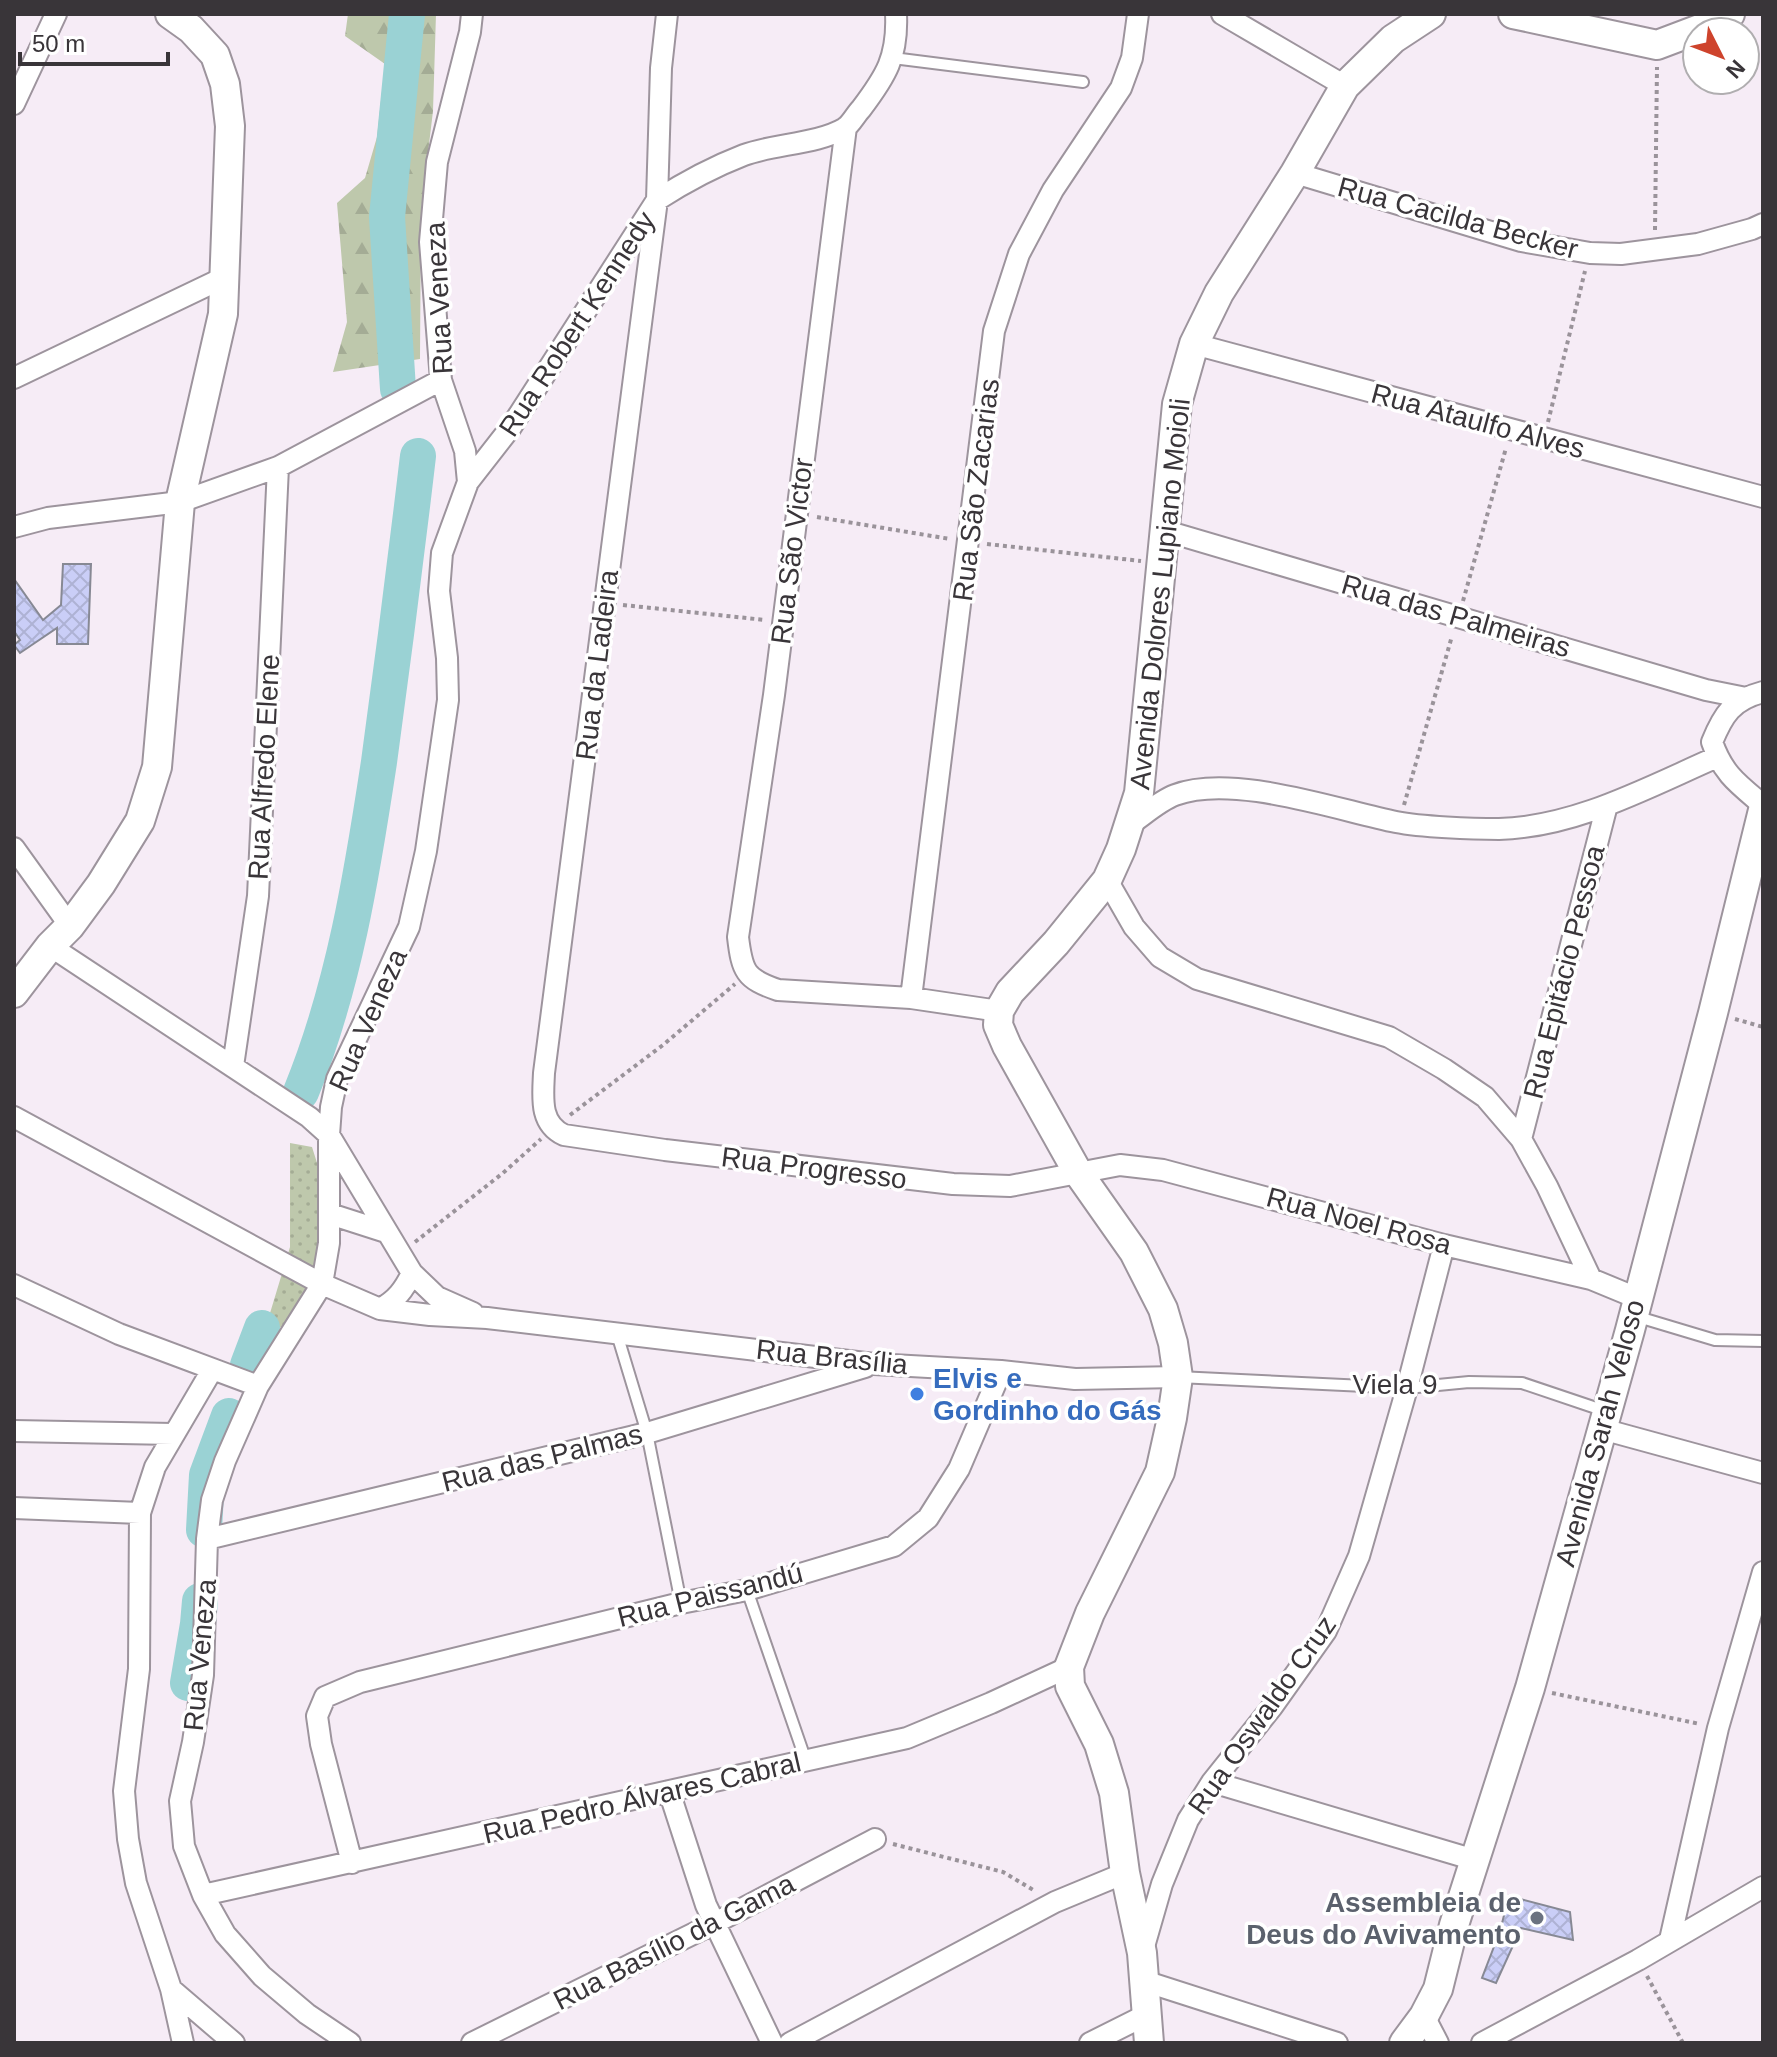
<svg xmlns="http://www.w3.org/2000/svg" width="1777" height="2057" font-family="Arial,sans-serif">
<style>
.forest{fill:url(#forest-firs)}
.park{fill:url(#park-dots)}
.lines{fill:none;stroke-linecap:round;stroke-linejoin:round}
.river{stroke:#9ad2d4;stroke-width:36}
.building{fill:url(#building-cross-hatch);stroke:#878994;stroke-width:2}
.lane-casing{stroke:#9d949d;stroke-width:14}
.street-casing{stroke:#9d949d;stroke-width:24}
.secondary-casing{stroke:#9d949d;stroke-width:32}
.path{stroke:#9a939a;stroke-width:4;stroke-dasharray:4 4;stroke-linecap:butt}
.lane{stroke:#fff;stroke-width:10}
.street{stroke:#fff;stroke-width:20}
.secondary{stroke:#fff;stroke-width:28}
.shop-dot{fill:#3f7fe0;stroke:#fff;stroke-width:3}
.worship-dot{fill:#6b7280;stroke:#fff;stroke-width:3}
.labels{text-anchor:middle;dominant-baseline:central;stroke-width:7;stroke-linejoin:round;paint-order:stroke}
.street-label{font-size:28px;fill:#393539;stroke:#fff}
.shop-label{font-size:28px;font-weight:bold;fill:#366cbe;stroke:#fff;text-anchor:start}
.worship-label{font-size:28px;font-weight:bold;fill:#5b616d;stroke:#fff;text-anchor:end}
</style>
<defs>
<pattern id="forest-firs" width="22" height="20" patternUnits="userSpaceOnUse" patternTransform="scale(2)"><rect width="22" height="20" fill="#bec8ac"/><path d="M5 1l3.5 6h-7zM16 11l3.5 6h-7z" fill="#a4ac95"/></pattern>
<pattern id="park-dots" width="8" height="8" patternUnits="userSpaceOnUse" patternTransform="scale(2)"><rect width="8" height="8" fill="#bec8ac"/><path d="M2 2h.1M6 6h.1" fill="none" stroke="#a4ac95" stroke-width="1.8" stroke-linecap="round"/></pattern>
<pattern id="building-cross-hatch" width="8" height="8" patternUnits="userSpaceOnUse" patternTransform="scale(2)"><rect width="8" height="8" fill="#cacef7"/><path d="M0 0l8 8M0 8l8-8" fill="none" stroke="#aeb2d4"/></pattern>
</defs>
<rect width="100%" height="100%" fill="#f6ecf6"/>
<path class="forest" d="M348,14H436L433,111L421,211L420,359L333,372L347,322L337,203L365,178L377,137L385,64L345,36Z"/>
<path class="park" d="M290,1143L312,1147L324,1185L317,1265L307,1308L287,1325L264,1333L290,1247Z"/>
<g class="lines">
<path class="river" d="M398,389L387,217L407,14
M301,1092C344,987 362,874 379,762C393,660 406,558 418,456
M248,1365L262,1328
M204,1530L207,1475L229,1416
M188,1683L198,1624L200,1601"/>
</g>
<path class="building" d="M63,564H91L88,644H57V628L20,653L14,645L20,640L14,631V579L43,620L61,605Z
M1509,1896L1570,1912L1573,1940L1521,1928L1496,1983L1482,1978L1500,1931Z"/>
<g class="lines">
<defs>
<path id="lane" d="M893,58L1083,82
M1635,1316L1715,1340L1763,1341
M617,1334L647,1433L681,1603
M1178,1377L1407,1388L1469,1382L1522,1383L1605,1411
M747,1590L806,1761"/>
<path id="street" d="M667,14L661,68L657,200L544,1073C543,1097 539,1123 564,1135L665,1150L953,1184L1010,1186L1120,1165L1163,1170L1444,1245L1591,1279L1637,1298
M1222,14L1345,86
M14,104L56,14
M846,127L774,695L738,937C742,971 745,979 778,990L911,998L999,1011
M1295,173L1521,241L1590,253L1621,254L1698,244L1752,229L1763,224
M1194,344L1763,497
M14,378L225,277
M468,482L511,427L657,200C685,182 713,167 744,155C773,144 818,144 845,128C851,124 856,114 861,109C886,76 898,57 896,14
M14,527L48,518L180,502L278,467L441,380
M1166,531L1706,690L1746,698
M1763,692C1732,700 1723,715 1712,742C1723,774 1738,784 1763,805
M1129,825C1143,816 1159,801 1175,795C1232,773 1337,810 1396,822C1421,827 1472,829 1499,829C1576,827 1648,787 1717,757
M14,848L70,926
M1107,880L1134,927L1160,957L1197,979L1389,1037L1444,1069L1485,1097L1521,1139L1547,1186L1591,1279
M50,946L309,1117L329,1135L412,1273L437,1297L473,1313
M911,998L994,331L1019,254L1053,190L1121,88L1132,58L1138,14
M233,1066L258,896L278,467
M14,1117L322,1284L380,1309L430,1315L487,1318L874,1364L1001,1371L1075,1379L1178,1377
M1521,1139L1607,805
M330,1214L386,1232
M14,1285L119,1334L258,1386
M380,1309C396,1300 404,1290 412,1273
M1602,1429L1763,1473
M14,1431L173,1434
M14,1508L140,1513
M207,1539L647,1433L865,1367
M1212,1782L1475,1860
M669,1791L706,1905L772,2043
M352,1863L321,1744L317,1716L325,1697L360,1682L681,1603L747,1590L894,1546L928,1518L959,1469L1001,1371
M203,1895L907,1738L991,1703L1069,1667
M1670,1940L1718,1728L1763,1572
M1143,1950L1162,1884L1188,1820L1212,1782L1272,1707L1326,1631L1359,1556L1407,1388L1444,1245
M1144,1981L1337,2043
M171,1989L234,2043
M1424,2016L1438,2043
M183,2043L171,1989L136,1883L128,1839L124,1791L139,1669L140,1513L155,1467L212,1370
M350,2043L307,2014L262,1976L225,1934L203,1895L184,1846L180,1801L193,1742L203,1675L207,1539L212,1500L225,1461L258,1386L322,1284L329,1243V1135L331,1107L337,1079L409,927L426,851L448,700L447,658L439,591L442,553L468,482L465,451L441,380L430,242L437,162L470,32L472,14
M472,2043L715,1923L875,1839
M790,2043L1055,1902L1125,1873
M1090,2043L1146,2015
M1482,2043L1638,1960L1763,1887"/>
<path id="secondary" d="M1513,14L1657,45L1710,25L1730,14
M14,993L50,946L70,926L101,884L140,821L157,767L180,502L223,314L230,126L225,84L215,55L191,29L170,14
M1149,2043L1142,1953L1125,1873L1114,1793L1099,1744L1070,1686L1069,1667L1090,1613L1160,1472L1172,1418L1178,1377L1173,1343L1163,1309L1134,1252L1077,1171L1007,1046L998,1025L999,1011L1010,992L1056,943L1107,880L1121,849L1139,793L1177,404L1194,344L1219,293L1295,173L1345,86L1393,39L1431,14
M1404,2043L1424,2016L1438,1989L1454,1925L1530,1688L1630,1330L1713,1013L1763,810"/>
</defs>
<use href="#lane" class="lane-casing"/>
<use href="#street" class="street-casing"/>
<use href="#secondary" class="secondary-casing"/>
<path class="path" d="M1655,230L1657,67
M1548,422L1585,271
M817,517L950,539
M987,544L1141,561
M1463,601L1506,448
M623,605L765,620
M1404,805L1452,636
M1735,1019L1763,1027
M570,1115L663,1045L735,984
M415,1242L503,1173L541,1139
M1552,1693L1700,1724
M893,1844L1003,1872L1035,1891
M1647,1976L1683,2043"/>
<use href="#lane" class="lane"/>
<use href="#street" class="street"/>
<use href="#secondary" class="secondary"/>
</g>
<circle class="shop-dot" cx="917" cy="1394" r="8"/>
<circle class="worship-dot" cx="1537" cy="1918" r="8"/>
<g class="labels">
<g class="street-label">
<text transform="translate(1458 218) rotate(15)">Rua Cacilda Becker</text>
<text transform="translate(439 298) rotate(-93)">Rua Veneza</text>
<text transform="translate(577 324) rotate(-57)">Rua Robert Kennedy</text>
<text transform="translate(1478 421) rotate(15)">Rua Ataulfo Alves</text>
<text transform="translate(976 490) rotate(-83)">Rua São Zacarias</text>
<text transform="translate(792 551) rotate(-83)">Rua São Victor</text>
<text transform="translate(1160 594) rotate(-84)">Avenida Dolores Lupiano Moioli</text>
<text transform="translate(1456 616) rotate(16)">Rua das Palmeiras</text>
<text transform="translate(597 665) rotate(-83)">Rua da Ladeira</text>
<text transform="translate(264 767) rotate(-87)">Rua Alfredo Elene</text>
<text transform="translate(1564 972) rotate(-76)">Rua Epitácio Pessoa</text>
<text transform="translate(368 1020) rotate(-66)">Rua Veneza</text>
<text transform="translate(814 1168) rotate(7)">Rua Progresso</text>
<text transform="translate(1359 1221) rotate(15)">Rua Noel Rosa</text>
<text transform="translate(832 1357) rotate(6)">Rua Brasília</text>
<text x="1395" y="1384">Viela 9</text>
<text transform="translate(1600 1433) rotate(-75)">Avenida Sarah Veloso</text>
<text transform="translate(542 1458) rotate(-14)">Rua das Palmas</text>
<text transform="translate(710 1595) rotate(-14)">Rua Paissandú</text>
<text transform="translate(200 1655) rotate(-85)">Rua Veneza</text>
<text transform="translate(1262 1715) rotate(-55)">Rua Oswaldo Cruz</text>
<text transform="translate(642 1798) rotate(-13)">Rua Pedro Álvares Cabral</text>
<text transform="translate(674 1942) rotate(-27)">Rua Basílio da Gama</text>
</g>
<g class="shop-label">
<text x="933" y="1378">Elvis e<tspan x="933" dy="32">Gordinho do Gás</tspan></text>
</g>
<g class="worship-label">
<text x="1521" y="1902">Assembleia de<tspan x="1521" dy="32">Deus do Avivamento</tspan></text>
</g>
</g>
<rect width="1777" height="2057" fill="none" stroke="#393539" stroke-width="32"/>
<g transform="translate(1721 56) rotate(132)"><circle r="38" fill="#ffffff" stroke="#b0aeb0" stroke-width="2"/>
<path d="M0-6L14 30L0 20L-14 30Z" fill="#ce432c"/>
<text y="-12" font-size="22" font-weight="bold" text-anchor="middle" fill="#393539">N</text>
</g>
<path d="M20 52v12h148v-12" fill="none" stroke="#393539" stroke-width="4"/>
<text x="32" y="52" font-size="24" fill="#393539" stroke="#ffffff" stroke-width="6" paint-order="stroke">50 m</text>
</svg>
